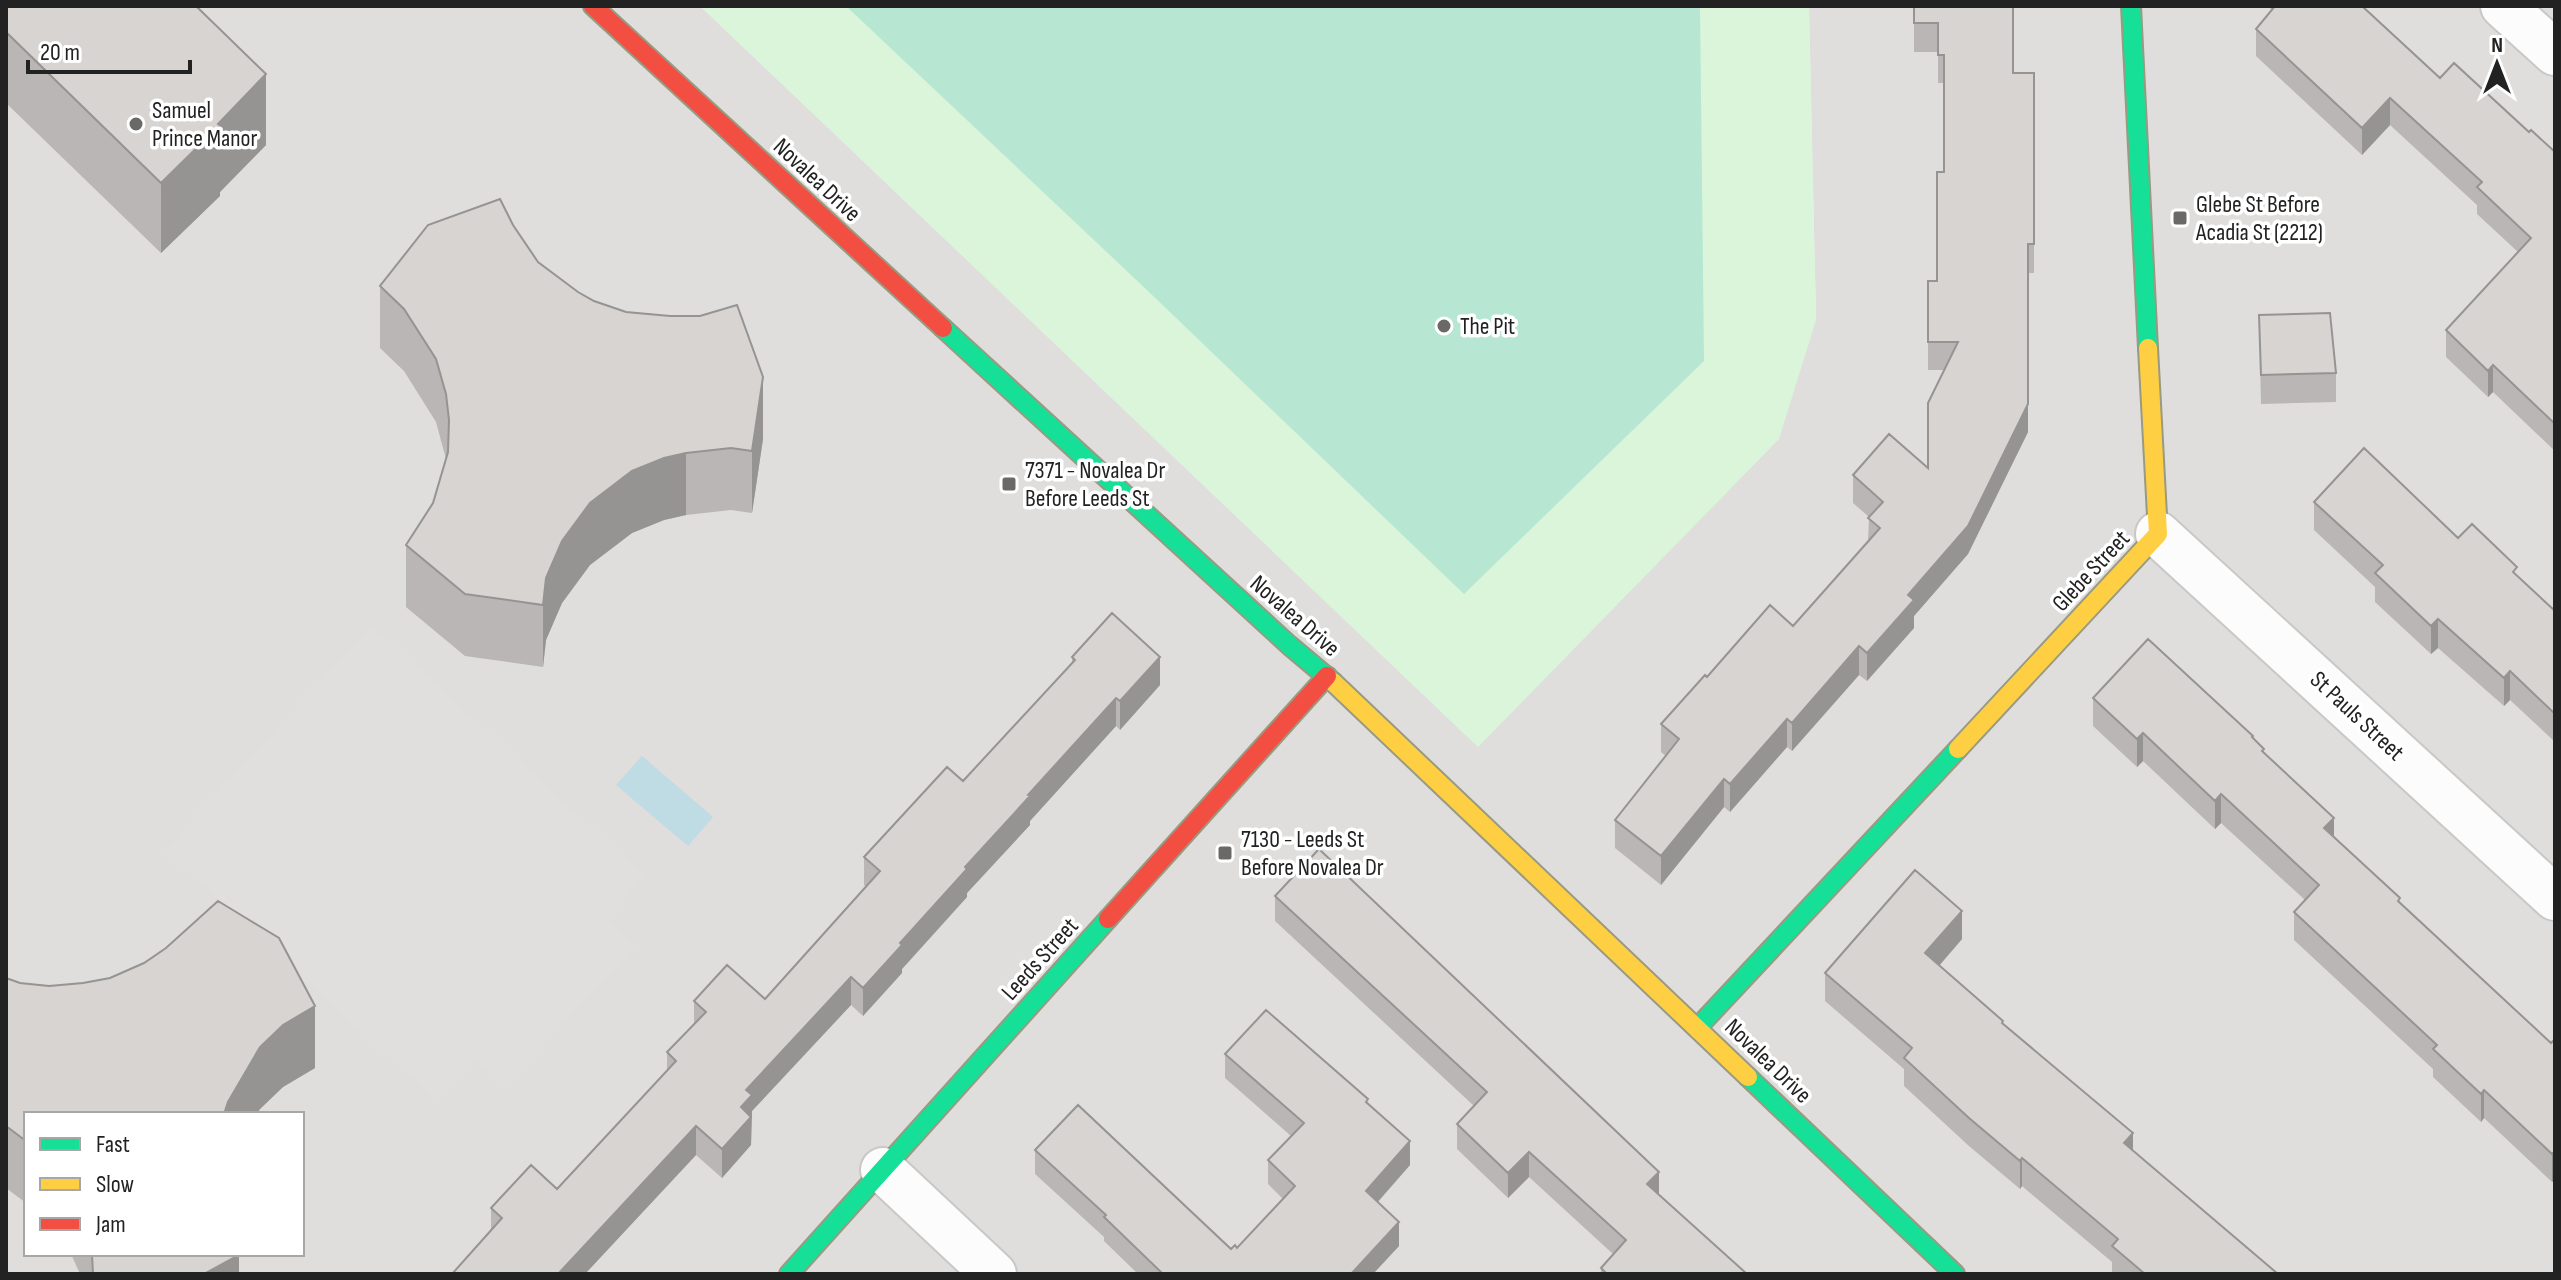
<svg xmlns="http://www.w3.org/2000/svg" width="2561" height="1280" font-family="'Sofia Sans Condensed',sans-serif">
<style>
.residential{fill:#dfdedc;fill-rule:evenodd}
.park{fill:#daf5da}
.pitch{fill:#b7e6d2}
.parking{fill:#e0dfde}
.water{fill:#bfdbe3}
.lines{fill:none;stroke-linecap:round;stroke-linejoin:round}
.street-casing{stroke:#c9c8c7;stroke-width:48}
.fast-casing{stroke:#999a82;stroke-width:22}
.slow-casing{stroke:#999a82;stroke-width:22}
.jam-casing{stroke:#999a82;stroke-width:22}
.street{stroke:#fdfcfc;stroke-width:44}
.fast{stroke:#16e098;stroke-width:18}
.slow{stroke:#ffcf43;stroke-width:18}
.jam{stroke:#f24e42;stroke-width:18}
.wall{fill:#b9b6b5}
.shaded-wall{fill:#969493}
.building{fill:#d7d4d2;stroke:#969493;stroke-width:2}
.poi-dot{fill:#6a6968;stroke:#fff;stroke-width:3}
.labels{text-anchor:middle;dominant-baseline:central;stroke-width:7;stroke-linejoin:round;paint-order:stroke}
.poi-label{font-size:24px;fill:#222;stroke:#fff;text-anchor:start}
.street-label{font-size:24px;fill:#222;stroke:#fff}
</style>
<rect width="100%" height="100%" fill="#f0eeeb"/>
<path class="residential" d="M6,6H700L1478,746L1816,320L1809,6H2555V1274H6ZM26,1114H302V1254H26Z"/>
<path class="park" d="M700,6H1809L1816,320L1779,439L1478,747Z"/>
<path class="pitch" d="M846,6H1700L1704,361L1464,594L1148,291Z"/>
<path class="parking" d="M372,626L644,876L606,919L635,947L505,1085L474,1057L435,1099L165,850Z"/>
<path class="water" d="M642,756L713,817L688,846L616,785Z"/>
<g class="lines">
<defs>
<path id="street" d="M2503,6L2555,53
M2158,534L2555,898
M883,1170L994,1274"/>
<path id="fast" d="M2131,6L2148,348
M943,328L1289,645L1333,682
M1698,1027L1958,749
M1748,1077L1955,1274
M789,1274L1108,919"/>
<path id="slow" d="M1333,682L1748,1077
M1958,749L2158,534L2148,348"/>
<path id="jam" d="M593,6L943,328
M1108,919L1327,676"/>
</defs>
<use href="#street" class="street-casing"/>
<use href="#fast" class="fast-casing"/>
<use href="#slow" class="slow-casing"/>
<use href="#jam" class="jam-casing"/>
<use href="#street" class="street"/>
<use href="#fast" class="fast"/>
<use href="#slow" class="slow"/>
<use href="#jam" class="jam"/>
</g>
<path class="wall" d="M6,6L266,145L220,192V196L161,253L6,103Z
M1914,6L2013,73H2034V273H2028V432L1968,554L1914,616V628L1867,681L1859,675L1792,751L1787,747L1730,812L1724,807L1661,885L1615,848V820L1666,756L1661,752V724L1707,677L1793,626L1868,542L1869,517L1853,503V475L1928,468L1944,370H1928V281H1937L1944,172V83H1938V52H1914Z
M2267,6H2362L2440,78L2529,132L2555,152V451L2493,392L2488,397L2446,357V330L2518,252L2477,214V205L2390,125L2362,155L2256,56V29L2272,10Z
M513,225L538,262L763,439L752,513L731,510L686,515L664,520L632,533L590,565L562,603L546,640L543,667L465,656L406,607V545L433,503L446,459L436,422L404,371L380,348V286Z
M2259,315L2336,373V402L2261,404Z
M2314,502L2458,538L2517,575L2555,611V742L2510,700L2504,706L2438,648L2431,654L2375,602V587L2314,530Z
M1072,657L1160,685L1120,730L1116,726L1030,821V825L967,893V897L902,969V973L863,1016L851,1005L752,1111L751,1145L722,1178L696,1155L585,1274H452L491,1230V1208L557,1189L667,1072V1052L694,1024V1001L765,999L866,887L864,885V857L963,781L1072,663Z
M2093,698L2253,738L2264,753L2334,836L2400,904L2551,1043L2555,1039V1179L2552,1182L2484,1118L2481,1122L2433,1077V1069L2294,940V912L2305,900L2221,823L2215,829L2143,761L2137,767L2093,726Z
M1275,896L1659,1194L1747,1274H1601V1268L1613,1254L1529,1177L1508,1198L1457,1149V1124L1474,1106L1275,921Z
M1962,939L1939,966L2003,1024L2133,1150L2278,1274H2112V1262L2022,1186L2020,1189L1969,1146L1904,1086V1069L1825,1001V973Z
M6,978L20,983L49,986L83,983L110,978L315,1068L283,1087L260,1109L26,1114V1203L6,1188Z
M1225,1054L1368,1104L1410,1165L1378,1202L1399,1246L1373,1274H1138L1104,1241V1237L1035,1174V1150L1231,1249L1237,1248L1283,1199L1268,1184V1160L1291,1136L1225,1078Z
M71,1254H238L239,1274H80Z"/>
<path class="shaded-wall" d="M266,74V145L220,192V196L161,253V183Z
M2390,98V125L2362,155V128Z
M2493,365V392L2488,397V371Z
M763,377V439L752,513V451Z
M2028,404V432L1968,554L1914,616V628L1867,681V653L1908,595Z
M686,453V515L664,520L632,533L590,565L562,603L546,640L543,667V605L546,578L562,541L590,503L632,471L664,458Z
M2438,619V648L2431,654V626Z
M1859,646V675L1792,751V723Z
M1160,657V685L1120,730V701Z
M2510,671V700L2504,706V678Z
M1116,698V726L1030,821V825L967,893V897L902,969V973L863,1016V988L900,943L1028,795Z
M1787,719V747L1730,812V784Z
M2143,733V761L2137,767V739Z
M1724,779V807L1661,885V856Z
M2221,794V823L2215,829V801Z
M2334,818V846L2324,828Z
M1962,911V939L1925,982V953Z
M851,977V1005L752,1111L751,1145L722,1178V1149L741,1107L746,1090Z
M315,1006V1068L283,1087L260,1109L257,1114H224L228,1102L260,1047L283,1025Z
M2484,1090V1118L2481,1122V1094Z
M696,1126V1155L585,1274H558Z
M2133,1133V1161L2124,1143Z
M1410,1141V1165L1366,1215V1191Z
M2555,1151V1179L2552,1182V1154Z
M1529,1152V1177L1508,1198V1173Z
M2022,1158V1186L2020,1189V1161Z
M1659,1172V1197L1647,1184Z
M1399,1222V1246L1373,1274H1351Z
M239,1255V1274H204Z"/>
<path class="building" d="M6,6H196L266,74L218,124L220,125L161,183L6,32Z
M1914,6H2013V73H2034V244H2028V404L1968,526L1908,595L1914,600L1867,653L1859,646L1792,723L1787,719L1730,784L1724,779L1661,856L1615,820L1679,739L1661,724L1705,675L1707,677L1770,605L1793,626L1880,528L1868,518L1883,502L1853,475L1889,434L1928,468V403L1958,342H1928V281H1937V172H1944V55H1938V23H1914Z
M2275,6H2362L2440,78L2454,63L2529,132L2531,130L2555,152V424L2493,365L2488,371L2446,330L2531,238L2477,187L2482,182L2390,98L2362,128L2256,29Z
M500,199L513,225L538,262L578,292L594,301L626,312L670,316H700L737,305L763,377L752,451L731,448L686,453L664,458L632,471L590,503L562,541L546,578L543,605L465,594L406,545L433,503L448,452L449,420L446,394L436,359L404,309L380,286L428,225Z
M2330,313L2336,373L2261,375L2259,315Z
M2364,448L2458,538L2472,524L2517,567L2513,572L2555,611V714L2510,671L2504,678L2438,619L2431,626L2375,573L2383,565L2314,502Z
M1112,613L1160,657L1120,701L1116,698L1028,795L1030,796L965,867L967,869L900,943L902,945L863,988L851,977L746,1090L752,1095L741,1107L751,1117L722,1149L696,1126L558,1274H452L502,1218L491,1208L531,1165L557,1189L676,1061L667,1052L706,1012L694,1001L727,965L765,999L880,871L864,857L947,767L963,781L1075,660L1072,657Z
M2148,639L2253,736L2252,737L2264,749L2262,751L2334,818L2324,828L2400,898L2398,901L2551,1043L2555,1039V1151L2552,1154L2484,1090L2481,1094L2433,1049L2437,1045L2294,912L2319,885L2221,794L2215,801L2143,733L2137,739L2093,698Z
M1319,849L1659,1172L1647,1184L1747,1274H1607L1601,1268L1626,1240L1529,1152L1508,1173L1457,1124L1487,1092L1275,896Z
M1915,870L1962,911L1925,953L2003,1021L2002,1023L2133,1133L2124,1143L2278,1274H2145L2112,1246L2118,1239L2022,1158L2020,1161L1969,1118L1904,1058L1912,1048L1825,973Z
M218,901L279,938L315,1006L283,1025L260,1047L228,1102L224,1114H26V1141L6,1126V978L20,983L49,986L83,983L110,978L144,963L166,948Z
M1266,1010L1368,1099L1366,1102L1410,1141L1366,1191L1399,1222L1351,1274H1163L1104,1217L1106,1215L1035,1150L1078,1105L1231,1249L1235,1245L1237,1248L1295,1186L1268,1160L1304,1123L1225,1054Z
M92,1254H238L239,1255L204,1274H93Z"/>
<g class="poi-dot">
<circle cx="136" cy="124" r="8"/>
<rect x="2172" y="210" width="16" height="16" rx="4"/>
<circle cx="1444" cy="326" r="8"/>
<rect x="1001" y="476" width="16" height="16" rx="4"/>
<rect x="1217" y="845" width="16" height="16" rx="4"/>
</g>
<g class="labels">
<g class="poi-label">
<text x="152" y="110">Samuel<tspan x="152" dy="28">Prince Manor</tspan></text>
<text x="2196" y="204">Glebe St Before<tspan x="2196" dy="28">Acadia St (2212)</tspan></text>
<text x="1460" y="326">The Pit</text>
<text x="1025" y="470">7371 - Novalea Dr<tspan x="1025" dy="28">Before Leeds St</tspan></text>
<text x="1241" y="839">7130 - Leeds St<tspan x="1241" dy="28">Before Novalea Dr</tspan></text>
</g>
<g class="street-label">
<text transform="translate(817 180) rotate(43)">Novalea Drive</text>
<text transform="translate(2091 571) rotate(-47)">Glebe Street</text>
<text transform="translate(1295 616) rotate(41)">Novalea Drive</text>
<text transform="translate(2357 716) rotate(43)">St Pauls Street</text>
<text transform="translate(1040 959) rotate(-48)">Leeds Street</text>
<text transform="translate(1768 1061) rotate(44)">Novalea Drive</text>
</g>
</g>
<rect width="2561" height="1280" fill="none" stroke="#222222" stroke-width="16"/>
<rect x="24" y="1112" width="280" height="144" fill="#ffffff" stroke="#a7a7a7" stroke-width="2"/>
<rect x="40" y="1138" width="40" height="12" fill="#16e098" stroke="#a7a7a7" stroke-width="2"/>
<text x="96" y="1152" font-size="24" fill="#222222">Fast</text>
<rect x="40" y="1178" width="40" height="12" fill="#ffcf43" stroke="#a7a7a7" stroke-width="2"/>
<text x="96" y="1192" font-size="24" fill="#222222">Slow</text>
<rect x="40" y="1218" width="40" height="12" fill="#f24e42" stroke="#a7a7a7" stroke-width="2"/>
<text x="96" y="1232" font-size="24" fill="#222222">Jam</text>
<g transform="translate(2497 64)" stroke="#ffffff" stroke-width="6" paint-order="stroke">
<path d="M0-6L14 30L0 20L-14 30Z" fill="#222222"/>
<text y="-12" font-size="22" font-weight="bold" text-anchor="middle" fill="#222222">N</text>
</g>
<path d="M28 60v12h162v-12" fill="none" stroke="#222222" stroke-width="4"/>
<text x="40" y="60" font-size="24" fill="#222222" stroke="#ffffff" stroke-width="6" paint-order="stroke">20 m</text>
</svg>
